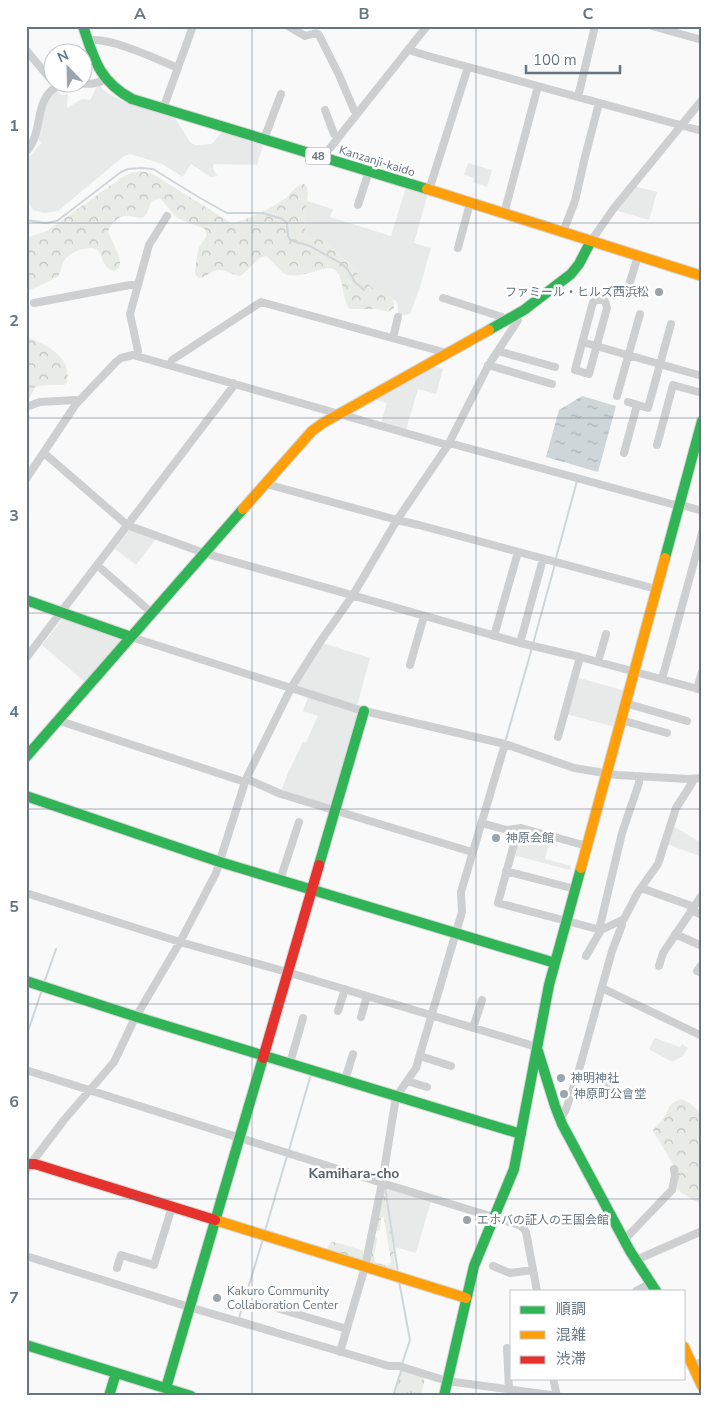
<svg xmlns="http://www.w3.org/2000/svg" width="728" height="1422" font-family="'Nunito Sans','Noto Sans JP',sans-serif">
<style>
.built{fill:#e8e9e9}
.forest{fill:url(#forest-crowns)}
.park{fill:url(#park-tufts)}
.water{fill:url(#water-ripples)}
.lines{fill:none;stroke-linecap:round;stroke-linejoin:round}
.stream{stroke:#ced6d9;stroke-width:2}
.fast-casing{stroke:#d5d6d7;stroke-width:12}
.slow-casing{stroke:#d5d6d7;stroke-width:12}
.jam-casing{stroke:#d5d6d7;stroke-width:12}
.street{stroke:#cecfd0;stroke-width:8}
.fast{stroke:#30b455;stroke-width:10}
.slow{stroke:#ff9f0a;stroke-width:10}
.jam{stroke:#e5322d;stroke-width:10}
.grid{fill:none;stroke:#657683;stroke-width:1;stroke-opacity:0.55}
.poi-dot{fill:#99a4ac;stroke:#fff;stroke-width:2}
.labels{text-anchor:middle;dominant-baseline:central;stroke-width:5;stroke-linejoin:round;paint-order:stroke}
.shield{fill:#fff;stroke:#939fa8;stroke-width:1}
.shield-label{font-size:11px;font-weight:bold;fill:#657683}
.street-label{font-size:12px;fill:#657683;stroke:#fff}
.poi-label{font-size:12px;fill:#657683;stroke:#fff;text-anchor:start}
.neighbourhood-label{font-size:14px;font-weight:bold;fill:#57646e;stroke:#fff}
.neatline{fill:none;stroke:#657683;stroke-width:2}
.grid-label{font-size:16px;text-anchor:middle;font-weight:bold;fill:#657683}
</style>
<defs>
<pattern id="forest-crowns" width="20" height="18" patternUnits="userSpaceOnUse" patternTransform="scale(1.25)"><rect width="20" height="18" fill="#e8ebe6"/><path d="M2 6a3 3 0 1 1 6 0M12 15a3 3 0 1 1 6 0" fill="none" stroke="#c0c3c0"/></pattern>
<pattern id="park-tufts" width="24" height="20" patternUnits="userSpaceOnUse" patternTransform="scale(1.25)"><rect width="24" height="20" fill="#e8ebe6"/><path d="M3 7l-1-3M5 7V3M7 7l1-3M15 17l-1-3M17 17v-4M19 17l1-3" fill="none" stroke="#c0c3c0"/></pattern>
<pattern id="water-ripples" width="26" height="14" patternUnits="userSpaceOnUse" patternTransform="scale(1.25)"><rect width="26" height="14" fill="#ced6d9"/><path d="M2 4q2-2 4 0t4 0M15 11q2-2 4 0t4 0" fill="none" stroke="#abb2b5"/></pattern>
</defs>
<rect width="100%" height="100%" fill="#f9f9f9"/>
<path class="built" d="M97,86H100L108,93L122,101L175,118L190,142L195,145L212,144L222,132L264,142L257,165L214,164L213,168L217,176L211,177L191,164L183,177L162,164L130,154L124,156L58,211L44,213L33,210L26,199V159L31,155L41,143L37,137L45,105L56,89L61,95L68,94L67,108L82,99L90,100Z
M468,163L492,170L487,187L475,183L473,182L474,178L464,175Z
M634,186L657,192L649,220L615,210Z
M406,187L428,193L414,243L431,248L420,287L410,314L398,316V307L396,301L373,288L359,276L351,265L322,240L307,237L304,227L307,201L333,209L330,217L391,236Z
M433,366L443,369L436,394L418,389L406,430L381,423L387,403L373,399Z
M130,529L156,539L136,565L115,549Z
M64,617L123,638L124,640L86,683L42,645Z
M323,643L370,658L357,706L296,687Z
M576,677L625,691L615,727L566,714Z
M308,697L357,712L358,714L331,806L281,791L288,773L303,742H306L318,716L303,711Z
M673,826L702,843V857L667,844Z
M520,831L550,839L545,859L571,866L570,870L513,855Z
M655,1038L680,1047L682,1044L688,1048L683,1056L672,1062L649,1049Z
M386,1187L431,1201L416,1253L395,1247Z"/>
<path class="forest" d="M140,171L150,173L158,177L231,223C243,223 275,206 286,198C292,193 295,185 304,184L307,187L308,193L304,227L307,237L322,240L351,265L359,276L373,288L390,297L393,300L394,308L388,312L377,309H350C339,298 347,267 327,268C317,270 292,280 284,273C277,268 273,261 266,256C256,257 249,271 240,276C233,275 226,270 219,270C212,270 207,277 199,278L195,274C195,269 197,253 199,248C202,240 209,239 205,229L177,218L160,198L152,201C149,205 149,212 145,216C138,222 125,209 114,222C111,225 109,228 108,232C112,242 119,252 120,263C120,269 114,273 109,269C103,265 102,256 99,251C96,249 95,248 92,248C83,247 68,253 64,261C61,265 62,272 58,276C56,278 29,291 26,291V238L47,231L121,178L131,173Z
M26,337C47,345 72,356 67,383L64,385H50L38,386L34,388L31,396L26,401Z
M681,1099C690,1103 698,1108 702,1117V1205L680,1192L677,1188L676,1169L653,1131C655,1126 658,1125 661,1121C670,1111 665,1105 681,1099Z
M383,1191L385,1192L396,1271L369,1263L374,1237H376L377,1239L374,1256L375,1262L387,1266L391,1262L384,1217L381,1218L380,1230L378,1231H376Z
M332,1242C337,1242 358,1249 363,1251L364,1258L359,1261L329,1250L327,1247Z"/>
<path class="park" d="M402,1370L425,1377L421,1396H394Z"/>
<path class="water" d="M582,396L616,406L598,472L546,457L559,410Z"/>
<g class="lines">
<path class="stream" d="M26,220L46,223L57,221L121,172L128,169L141,168L153,169L200,198L227,213H263L282,219L287,223L288,236L290,240L310,246L342,264L348,270L355,282L364,290
M556,558L577,481
M533,644L555,564
M506,739L532,648
M44,983L56,949
M26,1037L42,990
M289,1150L311,1074
M385,1187L398,1273
M265,1231L287,1156
M263,1239L239,1318L275,1329
M399,1281L410,1340L402,1364
M393,1396L401,1371"/>
<defs>
<path id="fast" d="M83,26C94,59 99,81 132,99L427,189
M489,330L524,310L571,274L579,264L591,241
M665,558L702,421
M26,600L131,637
M26,757L243,509
M26,796L220,862L555,963
M319,865L364,711
M26,981L137,1017L521,1134
M537,1048L555,1106L562,1124L630,1251L656,1291
M26,1345L191,1396
M166,1388L263,1058
M109,1396L116,1373
M444,1396L474,1266L514,1169L549,985L581,868"/>
<path id="slow" d="M427,189L702,276
M243,509L312,431L323,423L489,330
M581,868L665,558
M215,1220L466,1298
M684,1347L702,1386"/>
<path id="jam" d="M263,1058L319,865
M30,1164H35L215,1220"/>
</defs>
<use href="#fast" class="fast-casing"/>
<use href="#slow" class="slow-casing"/>
<use href="#jam" class="jam-casing"/>
<path class="street" d="M288,26L305,36L316,33L319,35L339,75L354,110L357,113
M652,26L702,40
M88,41C106,35 159,60 178,68
M409,48L412,51L428,56L702,131
M26,50L52,81
M578,97L595,26
M163,109L193,26
M325,110L334,134L338,137
M264,139L281,94
M26,152C43,134 34,105 53,89C66,77 90,90 105,79
M324,157L326,153L427,26
M429,190L468,67
M358,205L369,171
M504,214L538,86
M563,232L575,201L585,157L599,103
M591,241L614,208L702,100
M458,248L470,203
M626,295L638,256
M443,298L502,317L505,322
M598,299L605,301L607,308L589,374L575,370L593,302Z
M34,303L130,285H138
M393,338L398,317
M582,342L702,376
M498,351L555,367
M137,355L138,351L130,314L149,245L167,216
M171,365L172,360L261,302L443,352L445,355
M488,365L552,384
M617,396L640,314
M628,402L648,408L671,324
M26,407L40,402L75,400L78,402
M657,445L673,385L702,393
M44,453L127,525L204,553L520,643L580,657L702,690
M624,453L637,405
M26,479L76,404L116,362L121,358L133,355L444,444H453L679,506
M267,482L270,485L397,520L419,525L656,589
M679,504L702,511
M97,565L152,613
M494,636L518,552
M131,637L360,710L505,744L574,768L617,775L688,779L702,778
M520,643L543,559
M26,658L232,388L233,383
M598,662L606,634
M410,665L424,616
M662,679L702,533
M697,689L702,672
M625,703L687,721
M60,719L63,722L242,781L249,780L281,794L472,852
M621,720L667,733
M558,737L580,657
M481,823L507,830L521,828L587,846
M518,829L498,903L601,930L624,919L638,892L658,864L676,808L692,783L693,779
M506,871L575,889
M280,880L299,822
M641,888L689,905L693,908
M26,893L180,942L287,972L537,1047
M691,910L702,915
M599,930L622,833L639,783V776
M675,934L702,946
M586,956L601,930
M702,964L697,971L702,973
M659,966L663,953L702,895
M602,988L702,1036
M338,1011L345,989
M361,1017L367,996
M473,1028L482,1000
M420,1056L451,1066
M290,1063L303,1018
M26,1070L382,1183L519,1225L524,1229L526,1232L537,1291
M577,1077L606,1085
M345,1080L353,1054
M407,1081L427,1087
M559,1116L563,1115L566,1109L577,1077L612,951L622,925L621,921
M26,1170L64,1120L114,1062L134,1020L180,942L216,873L246,779L291,688L320,642L353,595L397,520L448,445L488,366L518,320L516,316
M624,1239L627,1237L672,1190L675,1176L674,1169
M26,1256L189,1307L389,1366H399L447,1381L551,1395L556,1394
M636,1260L702,1231
M493,1266L510,1273L533,1270
M117,1268L121,1255L154,1265L172,1207
M636,1291L651,1283
M263,1304L347,1329
M507,1348L509,1389
M340,1352L365,1267L382,1183L396,1097L416,1068L462,912L461,892L505,744
M693,1366L702,1362
M553,1378L557,1396"/>
<use href="#fast" class="fast"/>
<use href="#slow" class="slow"/>
<use href="#jam" class="jam"/>
</g>
<path class="grid" d="M252,26V1396M476,26V1396M26,223H702M26,418H702M26,613H702M26,809H702M26,1004H702M26,1199H702"/>
<g class="poi-dot">
<circle cx="659" cy="292" r="5"/>
<circle cx="496" cy="838" r="5"/>
<circle cx="561" cy="1078" r="5"/>
<circle cx="564" cy="1094" r="5"/>
<circle cx="467" cy="1220" r="5"/>
<circle cx="217" cy="1298" r="5"/>
</g>
<g class="labels">
<rect class="shield" x="305.5" y="147.5" width="25" height="17" rx="4"/>
<g class="shield-label">
<text x="318" y="156">48</text>
</g>
<g class="street-label">
<text transform="translate(377 161) rotate(17)">Kanzanji-kaido</text>
</g>
<g class="poi-label">
<text x="649" y="292" text-anchor="end">ファミール・ヒルズ西浜松</text>
<text x="506" y="838">神原会館</text>
<text x="571" y="1078">神明神社</text>
<text x="574" y="1094">神原町公會堂</text>
<text x="477" y="1220">エホバの証人の王国会館</text>
<text x="227" y="1291">Kakuro Community<tspan x="227" dy="14">Collaboration Center</tspan></text>
</g>
<g class="neighbourhood-label">
<text x="354" y="1173">Kamihara-cho</text>
</g>
</g>
<rect width="728" height="1422" fill="none" stroke="#ffffff" stroke-width="55"/>
<rect x="510" y="1290" width="175" height="90" fill="#ffffff" stroke="#c1c8cd"/>
<rect x="520" y="1306" width="25" height="8" fill="#30b455" stroke="#c1c8cd"/>
<text x="556" y="1314" font-size="15" fill="#657683">順調</text>
<rect x="520" y="1331" width="25" height="8" fill="#ff9f0a" stroke="#c1c8cd"/>
<text x="556" y="1340" font-size="15" fill="#657683">混雑</text>
<rect x="520" y="1356" width="25" height="8" fill="#e5322d" stroke="#c1c8cd"/>
<text x="556" y="1364" font-size="15" fill="#657683">渋滞</text>
<g transform="translate(68 68) rotate(337)"><circle r="24" fill="#ffffff" stroke="#c1c8cd"/>
<path d="M0-4L9 19L0 12L-9 19Z" fill="#99a4ac"/>
<text y="-8" font-size="14" font-weight="bold" text-anchor="middle" fill="#657683">N</text>
</g>
<path d="M526 65v8h94v-8" fill="none" stroke="#657683" stroke-width="2.5"/>
<text x="533" y="65" font-size="15" fill="#657683" stroke="#ffffff" stroke-width="4" paint-order="stroke">100 m</text>
<rect x="28" y="28" width="672" height="1366" class="neatline"/>
<g class="grid-label">
<text x="140" y="19">A</text>
<text x="364" y="19">B</text>
<text x="588" y="19">C</text>
<text x="14" y="131">1</text>
<text x="14" y="326">2</text>
<text x="14" y="521">3</text>
<text x="14" y="717">4</text>
<text x="14" y="912">5</text>
<text x="14" y="1107">6</text>
<text x="14" y="1303">7</text>
</g>
</svg>
